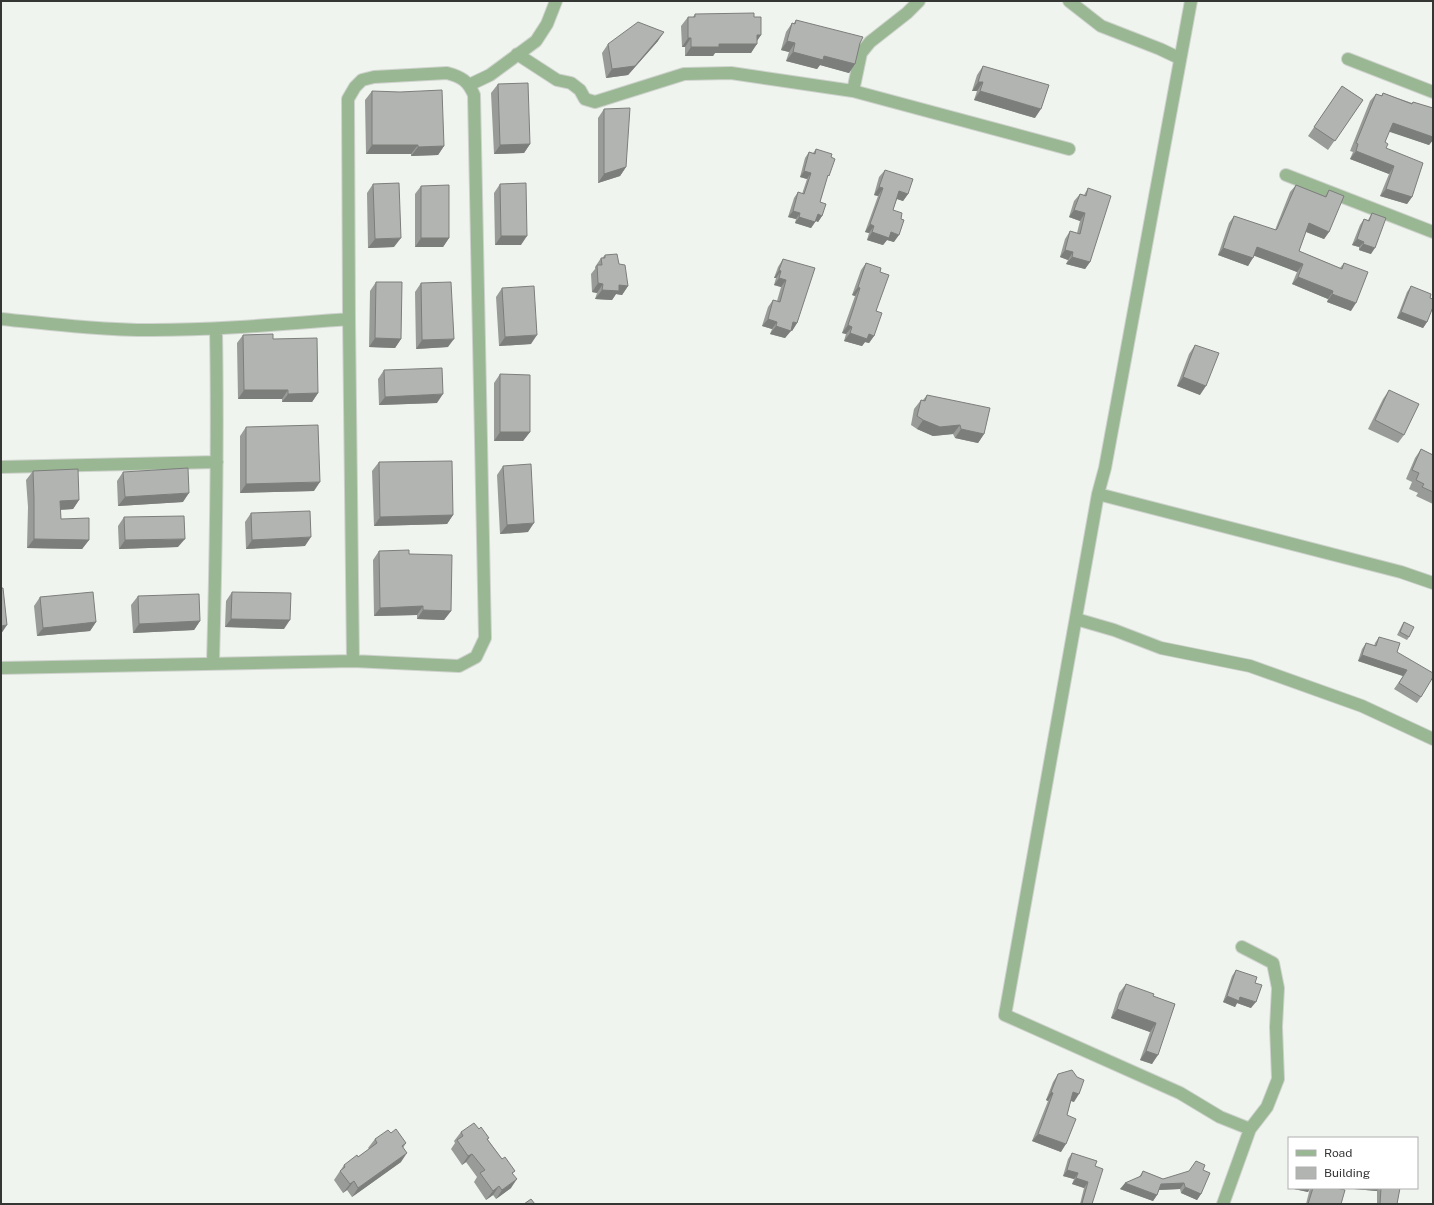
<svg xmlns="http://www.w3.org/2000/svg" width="1434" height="1205" font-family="'Public Sans',sans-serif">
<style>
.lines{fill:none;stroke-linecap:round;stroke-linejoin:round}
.minor-casing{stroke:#ced2cd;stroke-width:14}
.minor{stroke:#9ab793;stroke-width:12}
.wall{fill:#989b97}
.shaded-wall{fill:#7c7e7b}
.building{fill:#b1b4b0;stroke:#7c7e7b}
</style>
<rect width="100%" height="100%" fill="#f0f4ef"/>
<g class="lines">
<defs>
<path id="minor" d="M1069,1L1101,26L1160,49L1179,58
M1191,1L1105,468L1098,494L1005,1015L1180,1093L1220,1117L1250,1129
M517,54L557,80L571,83L580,90L585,99L595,102L684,74L731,73L853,91L1069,149
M1348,59L1433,92
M447,73C462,77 468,81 474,95L485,638L476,657L459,666L353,661L349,319L348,99L355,87L362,80L374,77Z
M469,85L490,75L536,41L547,24L556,1
M853,91L861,53L870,42L907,13L919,1
M1286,175L1433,232
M1,319C51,324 102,330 152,330C218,330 283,324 349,319
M1,467L217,462
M1098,494L1401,572L1433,583
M1076,619L1114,630L1161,648L1250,666L1362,706L1433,739
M213,663C216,552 218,440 216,329
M1,668L353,661
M1223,1204L1250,1129L1267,1107L1278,1079L1276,1027L1278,988L1273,963L1242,947"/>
</defs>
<use href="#minor" class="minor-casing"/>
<use href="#minor" class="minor"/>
</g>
<path class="wall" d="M695,14L754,17L761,35L757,40L751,53H715L713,56H685V47H682L681,26L688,17H693Z
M796,20L860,43L855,64L849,73L820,65L817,69L786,61L789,52L781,50L786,32L792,23H794Z
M658,41L628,75L606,78L602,53L608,44Z
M983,66L1035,118L974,100L977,91H972L977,75Z
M498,84L530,144L524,153L494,154L491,93Z
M1342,86L1363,100L1328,150L1308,136Z
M372,91L444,146L438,155L411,156V154H366L365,100Z
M1383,93L1412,103L1413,102L1433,108V140L1429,145L1389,131L1385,142L1386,148L1412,197L1407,204L1380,196L1389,174L1350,159L1353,152L1350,151L1370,101L1376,94L1381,96Z
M604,109L626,167L620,176L598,183V118Z
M816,149L826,180L820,202L822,216L818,222L816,221L811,228L795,223L796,219L788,217L794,198L798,192L802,194L807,179L800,177L805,158L809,152L813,153Z
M885,170L908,194L903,201L897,199L893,210L894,242L887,240L883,245L867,240L869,233L865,232L878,196L874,195L879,177Z
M373,184L394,247L368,248L367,193Z
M500,184L521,245H495L494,193Z
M1296,185L1325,196L1329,190V232L1324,239L1306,232L1299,251L1340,268L1344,263L1351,311L1327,302L1328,299L1292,284L1297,272L1254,255L1248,266L1218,255L1229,223L1234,216L1275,230L1290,192Z
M421,186L449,238L443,247H415V194Z
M1088,188L1090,262L1085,269L1066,264L1068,260L1060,257L1065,239L1070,231L1077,233L1080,221L1069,217L1074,201L1080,194L1084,195Z
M1372,213L1371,254L1359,250V247L1352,245L1360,225L1364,219L1368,220Z
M605,255L619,264L628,286L622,295L616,294L612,300L595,299L597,293L592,292L591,274L595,269V267L601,258H602Z
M783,259L797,323L792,331L791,330L785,338L770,334L772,329L762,326L768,307L773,300L777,301L781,287L774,285L776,278H774L778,267Z
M866,263L880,272L874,336L869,343L865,342L862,346L844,341L846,334L842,333L855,296L852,295L861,270Z
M376,282L401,339L395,348L369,347L370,291Z
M421,283L448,347L416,349L415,292Z
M1411,286L1430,298L1427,322L1423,328L1397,318L1407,292Z
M502,288L531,344L499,346L496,297Z
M243,335L318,393L312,402H282V399H238L237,343Z
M1195,345L1200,395L1177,386L1189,354Z
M384,370L437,403L379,405L378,379Z
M500,374L530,432L523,441H494V383Z
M1389,390L1404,435L1398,443L1368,429L1383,399Z
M927,395L984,434L978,443L955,438L953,434L933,436L917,429L911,425L914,409L921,400H923Z
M246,427L314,491L240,493V436Z
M1421,449L1433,455V504L1416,496L1418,493L1409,489L1412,482L1406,479L1415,458Z
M379,462L453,515L447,524L374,526L372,471Z
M503,466L528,532L500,534L497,475Z
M33,471L79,500L73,509L60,510L61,519L89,540L82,549L27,548L28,507L26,480Z
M123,472L183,502L118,506L117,481Z
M251,513L305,546L246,549L245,522Z
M124,517L178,547L119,549L118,526Z
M379,551L409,554L451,611L444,620L417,619V615L374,616L373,560Z
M232,592L284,629L225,627L226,601Z
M138,596L200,621L194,630L133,633L131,605Z
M40,597L96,622L90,631L37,636L34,606Z
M1404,622L1409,637L1407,640L1397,635L1402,625Z
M1379,637L1397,652L1421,697L1417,703L1394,689L1403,676L1358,661L1362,649L1366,643L1374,646L1375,643Z
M1236,970L1255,983L1251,1008L1237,1003L1235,1007L1223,1002L1232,976Z
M1126,984L1153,996L1175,1004L1152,1064L1140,1060L1150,1032L1111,1018L1119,993Z
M1058,1074L1074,1102L1071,1101L1067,1115L1061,1152L1032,1141L1048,1101L1046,1100L1053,1082Z
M479,1129L488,1140L502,1159L515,1171L513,1173L511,1188L496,1199L493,1195L486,1200L474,1182L477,1177L466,1162L462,1165L451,1149L455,1143L454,1141L461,1132Z
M391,1133L406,1143L403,1148L401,1162L352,1197L347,1190L343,1193L334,1180L344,1165L358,1157L369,1149L368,1148L375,1139Z
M1072,1153L1095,1166L1092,1204H1080L1084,1188L1072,1184L1074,1179L1063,1176L1068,1159Z
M1203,1170L1201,1194L1197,1200L1181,1193L1180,1189L1159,1190L1157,1195L1153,1201L1120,1189L1139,1177L1143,1171L1163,1179Z
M1295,1188H1336L1341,1204H1306L1310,1188L1308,1192L1294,1189Z
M1354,1188H1400L1397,1204H1377V1191L1354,1189Z"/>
<path class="shaded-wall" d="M664,32L658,41L628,75L606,78L612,69Z
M757,35H761L755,44H757L751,53H715L713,56H685L691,47L719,44Z
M688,38H691L685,47H682Z
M787,41L795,43L789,52L781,50Z
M793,52L824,56L855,64L849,73L820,65L817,69L786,61Z
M978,82H983L977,91H972Z
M980,91L1041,109L1035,118L974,100Z
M1393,123L1433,137V140L1429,145L1387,131Z
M530,144L524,153L494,154L500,145Z
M372,145H418L411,154H366Z
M444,146L438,155L411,156L418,147Z
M1356,151L1394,166L1389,174L1350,159Z
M626,167L620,176L598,183L604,174Z
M804,171L811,173L807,179L800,177Z
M879,187L883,188L878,196L874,195Z
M1386,189L1412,197L1407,204L1380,196Z
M899,191L908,194L903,201L894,198Z
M1074,210L1085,213L1080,221L1069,217Z
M793,211L800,213L796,219L788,217Z
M818,214L822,216L818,222L814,220Z
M799,217L815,222L811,228L795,223Z
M1309,223L1329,232L1324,239L1304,231Z
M870,224L874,226L869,233L865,232Z
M872,232H891L899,235L894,242L887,240L883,245L867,240Z
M501,236H527L521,245H495Z
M401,238L394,247L368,248L375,239Z
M421,238H449L443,247H415Z
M1357,239L1364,242L1359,247L1352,245Z
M1363,244L1375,248L1371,254L1359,250Z
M1257,247L1303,264L1297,272L1252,255Z
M1223,248L1253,258L1248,266L1218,255Z
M1065,250L1073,252L1068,260L1060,257Z
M1072,257L1090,262L1085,269L1066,264Z
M779,270L781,271L776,278H774Z
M1298,277L1333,291L1328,299L1292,284Z
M779,278L786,280L781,287L774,285Z
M598,283L603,284L597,293L592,292Z
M619,285L628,286L622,295L616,294L612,300L595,299L602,290Z
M858,287L860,288L855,296L852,295Z
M1332,294L1356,303L1351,311L1327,302Z
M1401,312L1427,322L1423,328L1397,318Z
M768,319L777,322L772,329L762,326Z
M793,322L797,323L792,331L788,329Z
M848,325L852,327L846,334L842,333Z
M776,326L791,331L785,338L770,334Z
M850,333L869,334L874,336L869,343L865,342L862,346L844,341Z
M537,335L531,344L499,346L505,337Z
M375,338L401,339L395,348L369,347Z
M454,339L448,347L416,349L422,340Z
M1183,377L1206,386L1200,395L1177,386Z
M244,390H288L282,399H238Z
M318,393L312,402H282L288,394Z
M443,394L437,403L379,405L385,397Z
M923,420L960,425L953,434L933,436L917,429Z
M961,429L984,434L978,443L955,438Z
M500,432H530L523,441H494Z
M320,482L314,491L240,493L246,484Z
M189,493L183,502L118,506L125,497Z
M79,500L73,509L54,510L60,501Z
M453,515L447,524L374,526L380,517Z
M534,523L528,532L500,534L507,525Z
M311,537L305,546L246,549L252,540Z
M34,539L89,540L82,549L27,548Z
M185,539L178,547L119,549L125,540Z
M423,606L417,615L374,616L380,608Z
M423,610L451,611L444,620L417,619Z
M231,619L290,620L284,629L225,627Z
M200,621L194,630L133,633L139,624Z
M96,622L90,631L37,636L43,628Z
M7,625L1,634V626Z
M1362,655L1407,670L1403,676L1358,661Z
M1227,996L1240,997L1256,1002L1251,1008L1237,1003L1235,1007L1223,1002Z
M1117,1009L1156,1023L1150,1032L1111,1018Z
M1146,1051L1158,1055L1152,1064L1140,1060Z
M1051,1092L1053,1093L1048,1101L1046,1100Z
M1073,1092L1079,1094L1074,1102L1068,1100Z
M1038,1134L1066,1144L1061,1152L1032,1141Z
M407,1153L401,1162L352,1197L358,1188Z
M472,1154L466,1162L462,1165L468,1156Z
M1067,1170L1078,1173L1074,1179L1063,1176Z
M1076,1178L1088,1182L1084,1188L1072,1184Z
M517,1179L511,1188L496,1199L502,1190Z
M354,1181L347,1190L343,1193L350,1184Z
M1125,1183L1157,1195L1153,1201L1120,1189Z
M1184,1183L1180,1189L1157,1190L1161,1184Z
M499,1186L493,1195L486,1200L493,1191Z
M1185,1187L1201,1194L1197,1200L1181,1193Z
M1295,1188H1310L1308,1192L1294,1189Z
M1355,1188H1379L1377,1191L1354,1189Z"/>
<path class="building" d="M754,13V17H761V35H757V44H719V47H691V38H688V17H695V14Z
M796,20L863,37L860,43L855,64L824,56L823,60L793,52L795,43L787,41L792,23L795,24Z
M638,22L664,32L635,66L612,69L608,44Z
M983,66L1049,85L1041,109L980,91L983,82H978Z
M528,83L530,144L500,145L498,84Z
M1342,86L1363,100L1335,141L1314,127Z
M442,90L444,146L418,147V145H372V91L400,92Z
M1383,93L1412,104L1413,102L1433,108V137L1393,123L1385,142L1388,144L1386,148L1423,163L1412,197L1386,189L1394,166L1356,151L1358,144L1356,143L1376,94L1382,96Z
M630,108L626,167L604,174V109Z
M816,149L832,154L831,157L835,159L829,176L828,175L820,202L826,204L822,216L818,214L815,222L799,217L800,213L793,211L798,192L804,194L811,173L804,171L809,152L815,154Z
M885,170L913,179L908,194L899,191L893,210L902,213L901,219L904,220L899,235L891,232L889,238L872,232L874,226L870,224L883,188L879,187Z
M399,183L401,238L375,239L373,184Z
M526,183L527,236H501L500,184Z
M449,185V238H421V186Z
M1296,185L1326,197L1329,190L1344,196L1329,232L1309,223L1299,251L1342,269L1344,263L1368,272L1356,303L1332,294L1333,291L1298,277L1303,264L1257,247L1253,258L1223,248L1234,216L1276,230L1277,229Z
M1088,188L1111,196L1090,262L1072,257L1073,252L1065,250L1070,231L1080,234L1085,213L1074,210L1080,194L1086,196Z
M1372,213L1386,218L1375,248L1363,244L1364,242L1357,239L1364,219L1369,221Z
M617,254L619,264L625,265L628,286L619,285V291L602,290L603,284L598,283L597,265H602L601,258H605V255Z
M783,259L815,268L797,323L793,322L791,331L776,326L777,322L768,319L773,300L780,302L786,280L779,278L781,271L779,270Z
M866,263L881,268L880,272L889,275L876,311L882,313L874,336L869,334L867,339L850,333L852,327L848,325L860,288L858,287Z
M376,282H402L401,339L375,338Z
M451,282L454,339L422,340L421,283Z
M534,286L537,335L505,337L502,288Z
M1411,286L1431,294L1430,298L1433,299V307L1427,322L1401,312Z
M273,334V339L317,338L318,393L288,394V390H244L243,335Z
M1195,345L1219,353L1206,386L1183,377Z
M442,368L443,394L385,397L384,370Z
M500,374L530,375V432H500Z
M1389,390L1419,404L1404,435L1375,420Z
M927,395L990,408L984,434L961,429L960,425L940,427L923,420L917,416L921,400L925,401Z
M318,425L320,482L246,484V427Z
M1421,449L1433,455V492L1422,487L1424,484L1416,480L1419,473L1412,470Z
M452,461L453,515L380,517L379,462Z
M531,464L534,523L507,525L503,466Z
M188,468L189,493L125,497L123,472Z
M78,469L79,500L60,501L61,519L89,518V540L34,539V498L33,471Z
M310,511L311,537L252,540L251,513Z
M184,516L185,539L125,540L124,517Z
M409,550V554L452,555L451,611L423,610V606L380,608L379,551Z
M1,588H3L7,625L1,626Z
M93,592L96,622L43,628L40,597Z
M232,592L291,593L290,620L231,619Z
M199,594L200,621L139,624L138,596Z
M1404,622L1414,627L1409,637L1400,632Z
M1379,637L1400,643L1397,652L1433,673V677L1421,697L1399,683L1407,670L1362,655L1366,643L1376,646Z
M1236,970L1257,977L1255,983L1262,985L1256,1002L1240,997L1239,1001L1227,996Z
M1126,984L1154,994L1153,996L1175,1004L1158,1055L1146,1051L1156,1023L1117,1009Z
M1072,1070L1077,1077L1084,1080L1079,1094L1073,1092L1067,1115L1076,1119L1066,1144L1038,1134L1053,1093L1051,1092L1058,1074Z
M474,1123L479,1129L481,1127L489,1138L487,1139L502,1159L505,1157L515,1171L512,1173L517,1179L502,1190L499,1186L493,1191L480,1173L485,1170L472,1154L468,1156L457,1140L463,1136L461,1132Z
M396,1129L406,1143L402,1146L407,1153L358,1188L354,1181L350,1184L340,1171L345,1167L344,1165L357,1155L358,1157L377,1143L375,1139L388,1130L391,1133Z
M1072,1153L1097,1161L1095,1166L1103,1169L1092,1204H1084L1082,1203L1088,1182L1076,1178L1078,1173L1067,1170Z
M1196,1161L1205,1165L1203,1170L1210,1173L1201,1194L1185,1187L1184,1183L1161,1184L1157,1195L1125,1183L1141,1176L1143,1171L1163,1179L1189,1171Z
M1313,1188H1336L1345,1190L1341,1204H1308Z
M1381,1188H1400L1397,1204H1380Z
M531,1199L535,1204H524Z"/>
<rect width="1434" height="1205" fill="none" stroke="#343634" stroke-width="4"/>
<rect x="1288" y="1137" width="130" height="52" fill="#ffffff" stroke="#aeafae"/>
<rect x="1296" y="1150" width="20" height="6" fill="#9ab793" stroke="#aeafae"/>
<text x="1324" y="1157" font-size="12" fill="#343634">Road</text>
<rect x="1296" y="1167" width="20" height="12" fill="#b1b4b0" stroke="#aeafae"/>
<text x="1324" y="1177" font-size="12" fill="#343634">Building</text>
</svg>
